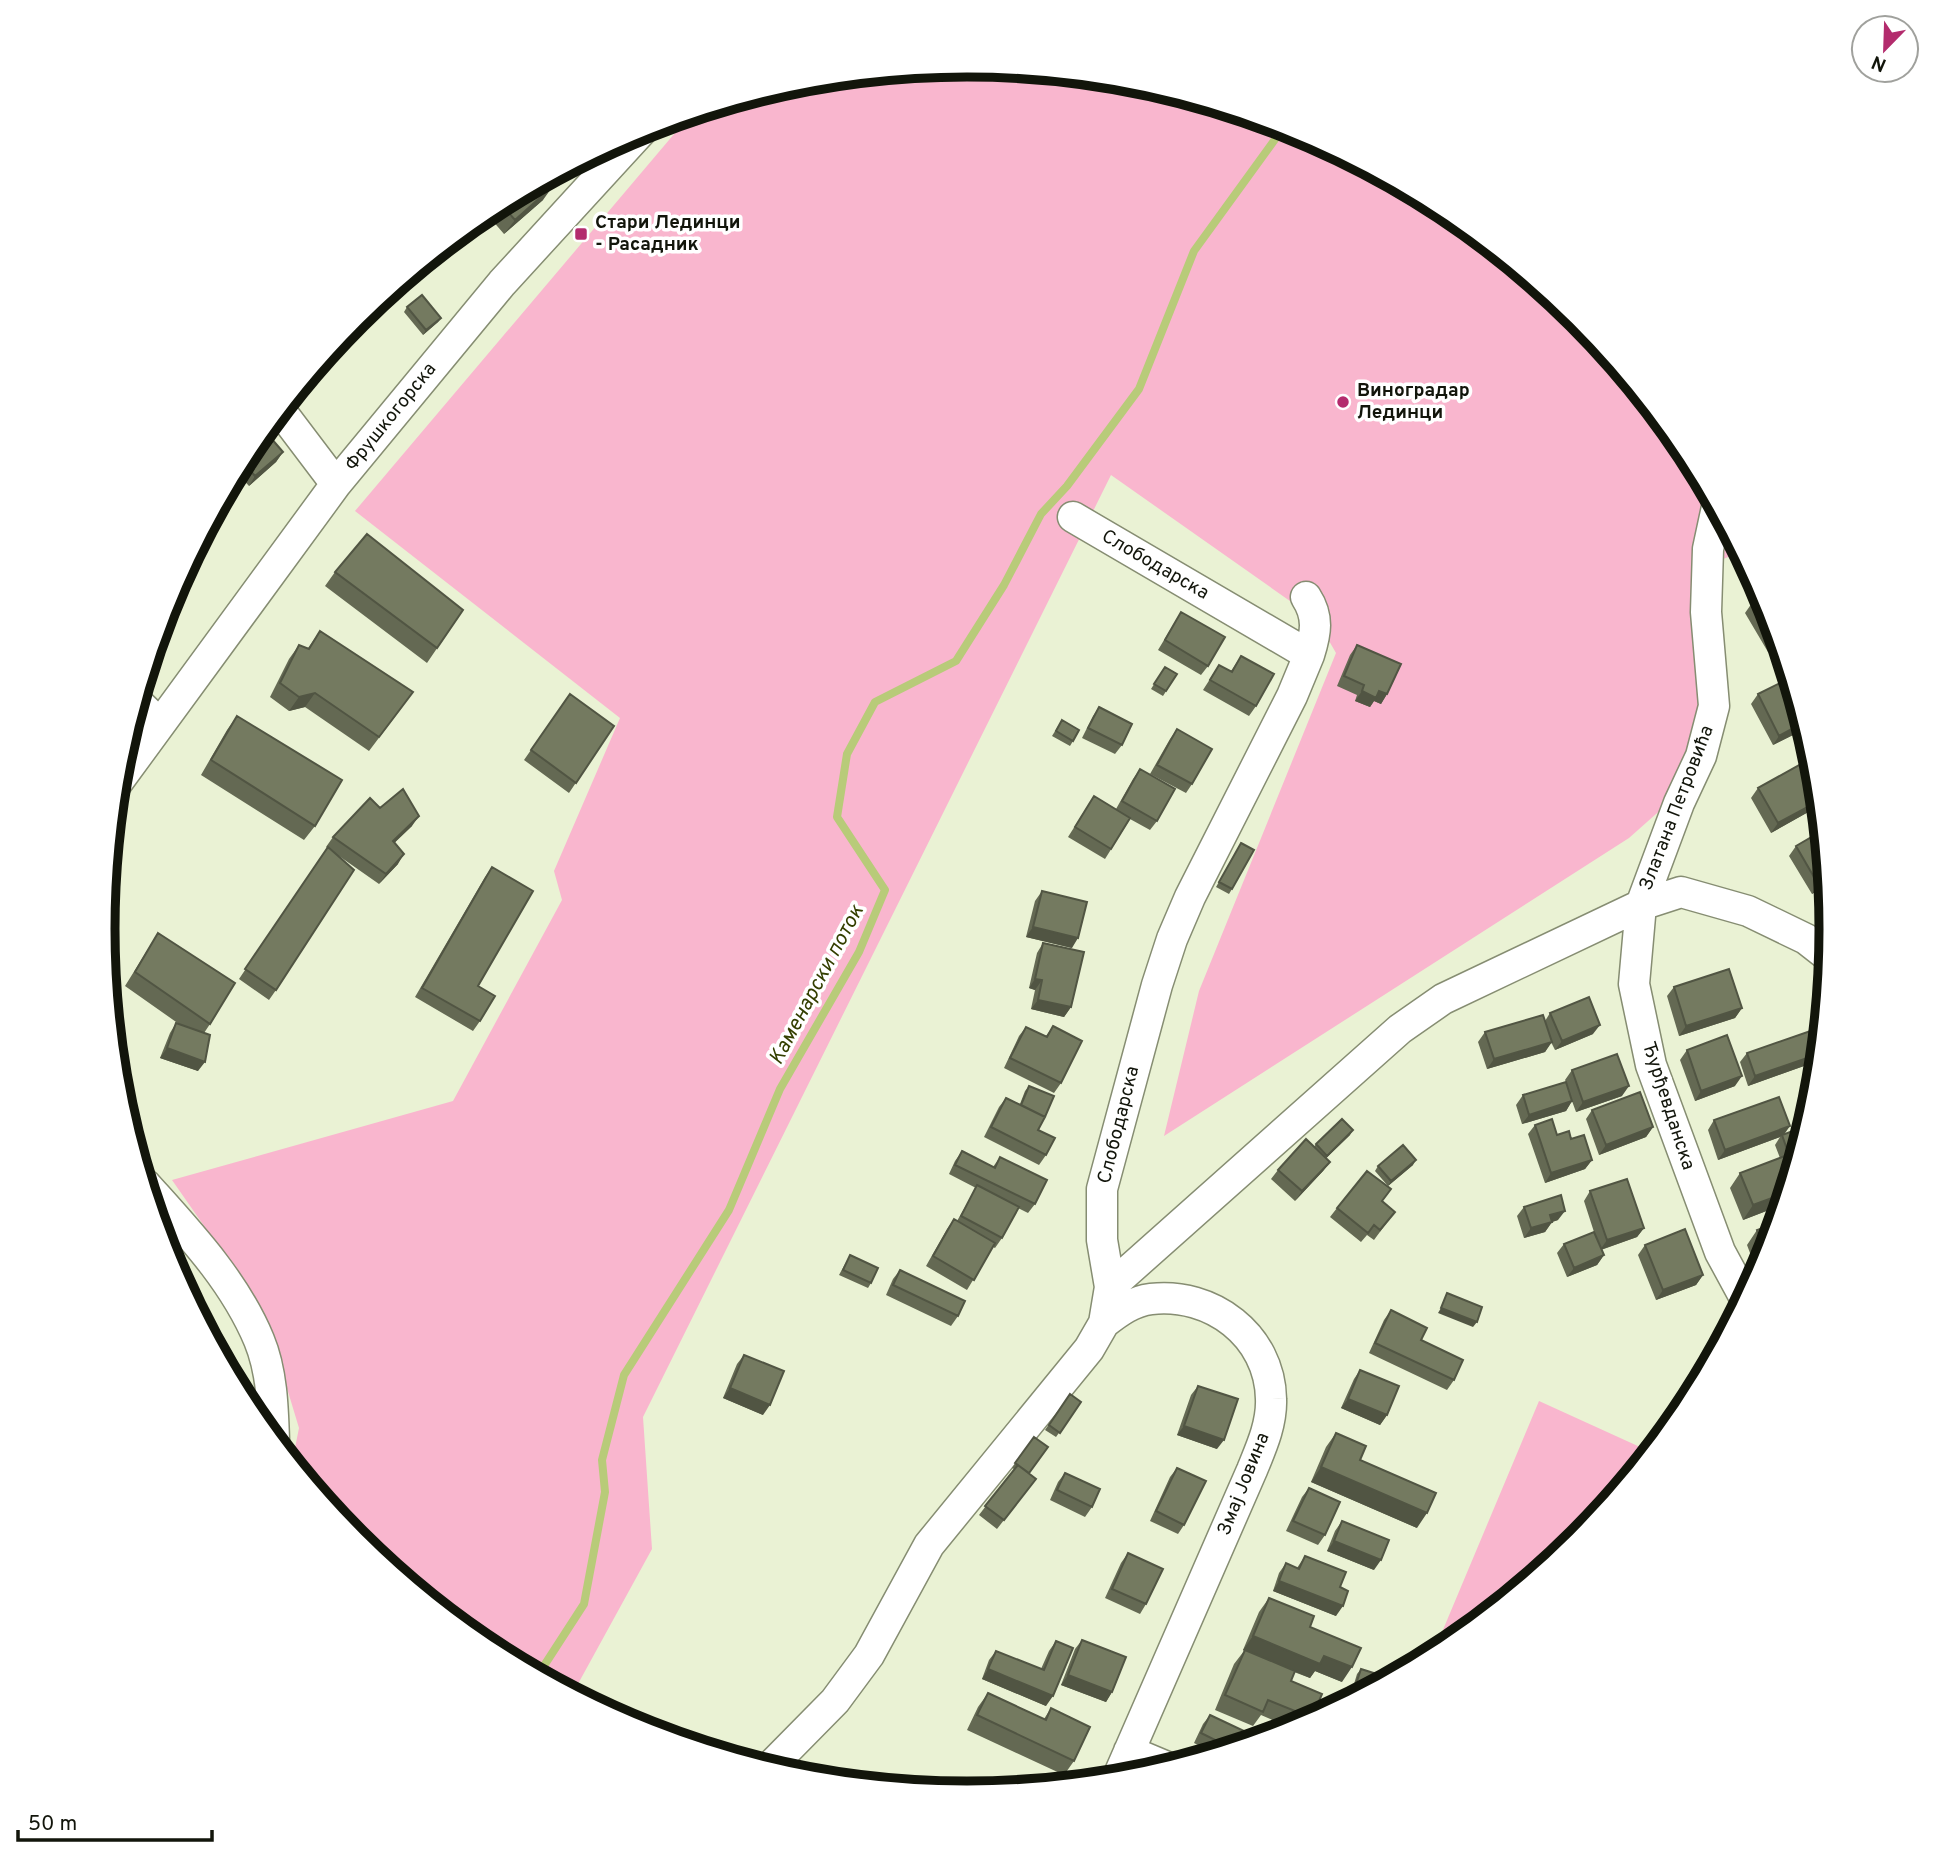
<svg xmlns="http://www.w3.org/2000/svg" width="1934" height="1858" font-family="Overpass,sans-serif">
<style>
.green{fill:#f9b6ce}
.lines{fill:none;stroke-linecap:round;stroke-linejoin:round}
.stream{stroke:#b8cb79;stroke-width:8}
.minor-casing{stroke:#868d72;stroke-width:33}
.minor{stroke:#fff;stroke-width:30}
.wall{fill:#646953}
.shaded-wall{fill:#515543}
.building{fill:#747a60;stroke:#515543;stroke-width:2}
.poi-dot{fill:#b32b6d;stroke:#fff;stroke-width:2.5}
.labels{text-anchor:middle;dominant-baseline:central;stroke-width:7;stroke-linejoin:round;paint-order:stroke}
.poi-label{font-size:19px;font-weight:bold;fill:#12150b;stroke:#fff;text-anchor:start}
.street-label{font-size:19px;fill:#12150b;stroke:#fff}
.water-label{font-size:21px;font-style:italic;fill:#343f00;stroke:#fff}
.rim{fill:none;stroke:#12150b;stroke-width:9}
</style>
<rect width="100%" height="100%" fill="#eaf2d4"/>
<path class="green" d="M967,65L1136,81L1298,131L1447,211L1578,318L1686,449L1741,552L1713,563L1701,774L1629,838L1164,1136L1199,991L1336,653L1317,620L1111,475L643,1417L652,1549L573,1693L487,1647L356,1540L292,1463L299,1428L264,1312L172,1180L453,1101L562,900L554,871L620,718L355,511L691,114L799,81Z
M1539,1401L1651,1452L1578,1540L1447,1648L1432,1656Z"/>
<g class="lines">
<path class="stream" d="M538,1675L584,1604L605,1492L602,1460L624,1375L729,1210L780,1089L859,952L885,890L837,817L847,754L875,702L956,661L1004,585L1041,514L1067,486L1139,389L1194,251L1284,127"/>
<defs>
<path id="minor" d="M280,410L336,484
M1717,507L1708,549L1706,612L1714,706L1701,756L1679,803L1641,905L1681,892L1748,911L1806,939L1829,957
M1306,597C1319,617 1316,633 1309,655
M137,702L160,724
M117,783L336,484L502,283L644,128
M1641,905L1634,984L1651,1065L1720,1252L1745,1298
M145,1184C188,1232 234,1280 259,1340C272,1371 273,1408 274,1441
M1110,1287L1400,1029L1443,999L1641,905
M1104,1323C1118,1312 1133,1301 1151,1299C1211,1292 1270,1335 1271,1399C1272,1424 1261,1448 1252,1470L1117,1779
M1129,1751L1167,1767
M769,1768L835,1701L869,1655L929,1545L1089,1349L1104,1323L1110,1287L1102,1240V1189L1157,985L1172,939L1190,897L1292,696L1309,655L1073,517"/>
</defs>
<use href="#minor" class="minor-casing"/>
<use href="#minor" class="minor"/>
</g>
<path class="wall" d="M546,179L543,200L504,234L485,212Z
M384,300L377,310L349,336L345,332L356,318Z
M407,307L441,318L438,322L423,335L404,312Z
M249,449L283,452L276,462L249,486L236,472Z
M335,572L463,610L427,663L325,586Z
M1766,599L1780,645L1768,652L1745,613L1752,603Z
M1181,612L1208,666L1201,675L1158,650Z
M320,631L403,706L369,751L305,707L289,711L270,697L289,659L299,645L308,648Z
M1357,645L1387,694L1381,704L1374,701L1370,707L1355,701L1357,695L1337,686L1350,655Z
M1241,656L1256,706L1249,716L1203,690L1219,665L1231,671Z
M1165,667L1177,674L1163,696L1151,689Z
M1790,678L1805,729L1773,745L1751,704L1758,694Z
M570,694L614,726L569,793L524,760Z
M1099,707L1122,745L1115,754L1082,738L1093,716Z
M237,716L315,826L304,840L201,775L227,730Z
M1062,720L1073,741L1070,746L1052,736Z
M1177,729L1192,784L1186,793L1150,774L1170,739Z
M1140,769L1157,821L1150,830L1130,819L1105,859L1068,837L1094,796L1116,809L1133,779Z
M1815,769L1819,806L1771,833L1751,798L1758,788Z
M380,808L412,826L394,843L398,864L379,884L339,856L276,990L269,1000L239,979L327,848L326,847L333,837Z
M1822,831L1827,885L1812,894L1789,856L1796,846Z
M1241,843L1232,889L1229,894L1216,887Z
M492,867L478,986L480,1021L473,1031L415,997L485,877Z
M1042,891L1072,948L1026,937L1035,901Z
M158,933L210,1024L204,1033L198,1071L160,1058L170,1033L176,1023L179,1024L125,986Z
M1043,943L1071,1007L1064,1017L1031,1009L1035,990L1029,988L1037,953Z
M1674,987L1742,1008L1735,1018L1679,1036L1667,996Z
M1550,1013L1593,1034L1555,1050L1551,1042L1545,1052L1487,1069L1478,1042L1485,1032L1545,1021Z
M1053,1026L1061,1083L1054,1093L1004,1068L1019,1036L1026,1027L1046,1036Z
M1822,1027L1818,1061L1748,1086L1740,1062L1747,1053Z
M1687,1050L1735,1086L1695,1101L1680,1060Z
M1572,1070L1622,1096L1576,1112L1572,1101L1566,1111L1522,1124L1516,1105L1523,1095L1566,1082L1565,1080Z
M1029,1086L1038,1130L1046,1155L1039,1165L984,1137L999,1107L1006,1098L1020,1104L1025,1091Z
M1592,1110L1653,1127L1646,1137L1599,1155L1586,1119Z
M1714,1120L1785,1134L1806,1126L1782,1205L1743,1220L1730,1188L1740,1173L1780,1158L1775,1145L1780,1137L1718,1160L1708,1130Z
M1535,1125L1557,1135L1571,1139L1592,1160L1585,1169L1545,1183L1528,1134Z
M1350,1135L1326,1158L1330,1162L1323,1171L1295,1201L1271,1179L1278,1170L1314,1147L1316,1144Z
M962,1151L993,1167L1000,1157L1035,1204L1028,1213L1018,1208L1002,1238L995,1248L993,1247L967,1290L926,1266L947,1229L954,1219L957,1221L976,1188L949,1174L955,1161Z
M1413,1165L1388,1186L1375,1171L1378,1166Z
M1590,1191L1644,1228L1637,1237L1601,1250L1604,1255L1597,1265L1567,1277L1557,1253L1564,1244L1594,1232L1584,1201Z
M1382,1202L1388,1221L1374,1240L1367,1235L1361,1242L1330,1217L1337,1208Z
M1524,1207L1558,1220L1552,1222L1545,1232L1524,1238L1517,1216Z
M1777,1223L1765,1260L1758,1274L1747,1245L1757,1230Z
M1645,1245L1703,1275L1696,1285L1656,1300L1638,1255Z
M850,1255L871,1283L868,1288L839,1275Z
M900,1270L958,1316L951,1326L886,1295L893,1279Z
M1391,1310L1421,1340L1454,1380L1447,1390L1369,1353L1384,1320Z
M744,1355L763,1415L723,1398L737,1364Z
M1360,1370L1387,1415L1380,1425L1341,1408L1354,1379Z
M1198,1386L1217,1449L1177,1435L1191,1395Z
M1070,1394L1081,1402L1056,1437L1045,1430Z
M1336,1433L1360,1460L1417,1528L1311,1482L1326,1447Z
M1034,1437L1028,1473L1036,1479L997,1529L979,1515L1014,1469L1012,1468Z
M1177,1468L1184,1525L1178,1534L1150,1521L1170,1477Z
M1065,1473L1092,1507L1085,1517L1050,1500L1058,1482Z
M1309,1488L1325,1535L1318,1545L1286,1531L1302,1497Z
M1342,1521L1374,1570L1327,1551L1335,1531Z
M1128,1553L1146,1604L1140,1614L1105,1598L1121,1563Z
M1305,1556L1340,1587L1336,1616L1273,1591L1279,1573L1286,1563L1297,1568Z
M1269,1598L1310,1627L1342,1682L1315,1671L1310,1678L1294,1672L1291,1681L1312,1718L1310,1721L1293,1729L1261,1715L1253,1726L1215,1710L1234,1664L1244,1651L1243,1650L1259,1612Z
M1082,1640L1112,1692L1106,1702L1061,1685L1075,1649Z
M1056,1641L1046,1706L982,1679L989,1660L996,1651L1041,1669L1049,1651Z
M1361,1669L1381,1683L1356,1696L1351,1694L1357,1674Z
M988,1693L1044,1719L1051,1708L1074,1761L1064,1775L967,1730L978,1707Z
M1210,1715L1261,1739L1214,1753L1194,1743L1203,1724Z"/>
<path class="shaded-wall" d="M553,186L543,200L504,234L515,220Z
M384,300L377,310L349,336L355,326Z
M441,318L438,322L423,335L426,330Z
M283,452L276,462L249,486L255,476Z
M193,580L186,590L164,613L165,610Z
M1778,640L1780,645L1768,652L1774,642Z
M1362,691H1379L1387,694L1381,704L1374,701L1370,707L1355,701Z
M315,693L305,707L289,711L299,697Z
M1803,723L1805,729L1773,745L1779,736Z
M1819,801V806L1771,833L1778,823Z
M419,816L412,826L386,851L393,841Z
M404,854L398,864L379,884L386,874Z
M1826,880L1827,885L1812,894L1818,884Z
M1033,927L1078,938L1072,948L1026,937Z
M1035,979L1042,980L1035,990L1029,988Z
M1038,1000L1071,1007L1064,1017L1031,1009Z
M1742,1008L1735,1018L1679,1036L1686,1026Z
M1600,1025L1593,1034L1555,1050L1562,1041Z
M1552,1042L1545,1052L1487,1069L1494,1059Z
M167,1048L205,1062L198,1071L160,1058Z
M1819,1054L1818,1061L1748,1086L1755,1076Z
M1742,1076L1735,1086L1695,1101L1701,1091Z
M1629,1086L1622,1096L1576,1112L1583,1102Z
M1572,1101L1566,1111L1522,1124L1529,1115Z
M1790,1126L1783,1136L1782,1135L1780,1137L1718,1160L1725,1150Z
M1653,1127L1646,1137L1599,1155L1606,1145Z
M1353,1130L1350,1135L1324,1160L1327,1156Z
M1799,1148L1797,1156L1781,1162L1788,1152Z
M1416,1160L1413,1165L1388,1186L1391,1181Z
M1592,1160L1585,1169L1545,1183L1551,1173Z
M1330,1162L1323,1171L1295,1201L1302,1191Z
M1786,1193L1782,1205L1743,1220L1753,1205Z
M1565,1211L1558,1220L1543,1225L1550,1215Z
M1552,1222L1545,1232L1524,1238L1531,1228Z
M1644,1228L1637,1237L1600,1250L1607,1240Z
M1604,1255L1597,1265L1567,1277L1574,1268Z
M1703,1275L1696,1285L1656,1300L1663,1290Z
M1441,1308L1477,1322L1473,1327L1438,1313Z
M730,1388L770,1405L763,1415L723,1398Z
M1348,1399L1387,1415L1380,1425L1341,1408Z
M1184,1426L1224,1440L1217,1449L1177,1435Z
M1321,1467L1427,1513L1417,1528L1311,1482Z
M1334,1541L1381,1560L1374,1570L1327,1551Z
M1279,1581L1343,1606L1336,1616L1273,1591Z
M1253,1636L1324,1656L1352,1667L1342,1682L1315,1671L1310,1678L1243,1650Z
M988,1669L1053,1696L1046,1706L982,1679Z
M1068,1675L1112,1692L1106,1702L1061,1685Z
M1354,1690L1363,1692L1356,1696L1351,1694Z"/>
<path class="building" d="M546,179L553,186L515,220L500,203Z
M422,295L441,318L426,330L407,307Z
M381,297L384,300L355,326L352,323L356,318Z
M264,430L283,452L255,476L242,461L249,449Z
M367,534L463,610L437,648L335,572Z
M183,570L193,580L165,610L169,598Z
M1764,596L1778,640L1774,642L1752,603Z
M1181,612L1225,637L1208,666L1165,640Z
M320,631L413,692L379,737L315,693L299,697L280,683L299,645L309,649Z
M1357,645L1401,664L1387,694L1379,691L1376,698L1362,691L1364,685L1344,676Z
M1241,656L1274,674L1256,706L1210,680L1219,665L1232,672Z
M1165,667L1177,674L1166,691L1154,684Z
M1790,678L1803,723L1779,736L1758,694Z
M570,694L614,726L576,783L531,750Z
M1099,707L1132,724L1122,745L1088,728Z
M237,716L342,780L315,826L211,760Z
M1062,720L1079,730L1073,741L1056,731Z
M1177,729L1212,749L1192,784L1157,765Z
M1810,759L1815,769L1819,801L1778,823L1758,788Z
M1140,769L1175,789L1157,821L1122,801Z
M403,789L419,816L393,841L404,854L386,874L333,837L370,798L380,808Z
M1094,796L1130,818L1111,849L1075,827Z
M1822,831L1826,880L1818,884L1796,846Z
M1241,843L1254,850L1232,889L1219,882Z
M328,847L354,870L276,990L245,969Z
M492,867L533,891L478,986L495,996L480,1021L422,988Z
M1042,891L1087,902L1078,938L1033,927Z
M158,933L235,983L210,1024L135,972Z
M1043,943L1084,952L1071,1007L1038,1000L1042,980L1035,979Z
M1729,969L1742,1008L1686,1026L1674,987Z
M1589,997L1600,1025L1562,1041L1550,1013Z
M1543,1015L1552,1042L1494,1059L1485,1032Z
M176,1023L210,1035L205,1062L167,1048Z
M1053,1026L1082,1041L1061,1083L1010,1058L1026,1027L1047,1037Z
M1822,1027L1819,1054L1755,1076L1747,1053Z
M1727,1035L1742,1076L1701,1091L1687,1050Z
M1617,1054L1629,1086L1583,1102L1572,1070Z
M1566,1082L1572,1101L1529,1115L1523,1095Z
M1029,1086L1054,1096L1045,1117L1021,1105Z
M1640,1092L1653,1127L1606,1145L1592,1110Z
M1779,1097L1790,1126L1725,1150L1714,1120Z
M1006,1098L1045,1117L1038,1130L1055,1138L1046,1155L991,1127Z
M1342,1119L1353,1130L1327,1156L1316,1144Z
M1552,1119L1557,1135L1569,1131L1571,1139L1584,1135L1592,1160L1551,1173L1535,1125Z
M1806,1126L1799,1148L1788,1152L1782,1135Z
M1306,1139L1330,1162L1302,1191L1278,1170Z
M1403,1145L1416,1160L1391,1181L1378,1166Z
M962,1151L995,1168L1000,1157L1047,1180L1035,1204L955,1165Z
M1798,1151L1786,1193L1753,1205L1740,1173Z
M1367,1171L1391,1189L1382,1201L1395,1212L1380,1230L1374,1225L1368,1233L1337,1208Z
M1627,1179L1644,1228L1607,1240L1590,1191Z
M977,1185L1019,1207L1002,1238L961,1216Z
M1561,1195L1565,1211L1550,1215L1552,1222L1531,1228L1524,1207Z
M954,1219L995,1243L974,1280L933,1256Z
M1777,1223L1767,1256L1757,1230Z
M1685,1229L1703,1275L1663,1290L1645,1245Z
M1594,1232L1604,1255L1574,1268L1564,1244Z
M850,1255L878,1268L871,1283L843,1270Z
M900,1270L965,1301L958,1316L893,1285Z
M1447,1293L1482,1307L1477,1322L1441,1308Z
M1391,1310L1427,1328L1421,1340L1463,1360L1454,1380L1375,1343Z
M744,1355L784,1371L770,1405L730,1388Z
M1360,1370L1399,1386L1387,1415L1348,1399Z
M1198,1386L1238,1399L1224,1440L1184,1426Z
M1070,1394L1081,1402L1060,1433L1049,1425Z
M1336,1433L1366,1446L1360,1460L1436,1493L1427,1513L1321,1467Z
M1034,1437L1048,1447L1029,1473L1015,1463Z
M1018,1465L1036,1479L1004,1520L985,1506Z
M1177,1468L1206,1481L1184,1525L1156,1511Z
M1065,1473L1100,1489L1092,1507L1057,1490Z
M1309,1488L1340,1502L1325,1535L1293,1521Z
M1342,1521L1389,1540L1381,1560L1334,1541Z
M1128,1553L1163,1569L1146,1604L1112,1589Z
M1305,1556L1346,1572L1340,1587L1348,1591L1343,1606L1279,1581L1286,1563L1299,1569Z
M1269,1598L1314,1616L1310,1627L1361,1648L1352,1667L1324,1656L1320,1664L1253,1636Z
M1082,1640L1126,1657L1112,1692L1068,1675Z
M1056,1641L1073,1648L1053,1696L988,1669L996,1651L1044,1670Z
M1245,1650L1295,1671L1291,1681L1322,1694L1312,1718L1268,1700L1263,1712L1225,1695Z
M1361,1669L1383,1676L1381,1683L1363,1692L1354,1690Z
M988,1693L1046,1720L1051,1708L1090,1727L1074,1761L977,1715Z
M1210,1715L1261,1739L1231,1748L1201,1733Z"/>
<g class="poi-dot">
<rect x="574" y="227" width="14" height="14" rx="3.5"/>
<circle cx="1343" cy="402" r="7"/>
</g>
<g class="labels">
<g class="poi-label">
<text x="595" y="223">Стари Лединци<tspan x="595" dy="22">- Расадник</tspan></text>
<text x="1357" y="391">Виноградар<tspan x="1357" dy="22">Лединци</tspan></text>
</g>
<g class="street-label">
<text transform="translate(391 417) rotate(-51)">Фрушкогорска</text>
<text transform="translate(1155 565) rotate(30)">Слободарска</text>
<text transform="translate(1677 808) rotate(-69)">Златана Петровића</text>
<text transform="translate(1668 1106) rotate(72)">Ђурђевданска</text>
<text transform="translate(1119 1125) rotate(-76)">Слободарска</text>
<text transform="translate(1244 1484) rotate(-68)">Змај Јовина</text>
</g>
<g class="water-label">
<text transform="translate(817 985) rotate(-62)">Каменарски поток</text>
</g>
</g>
<path d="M0 0H1934V1858H0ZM115 929a852 852 0 1 1 1704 0a852 852 0 1 1-1704 0Z" fill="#fff" fill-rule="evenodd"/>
<path class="rim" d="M115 929a852 852 0 1 1 1704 0a852 852 0 1 1-1704 0Z"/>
<g transform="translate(1885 49) rotate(203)"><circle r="33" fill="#ffffff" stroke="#a0a19d" stroke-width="2"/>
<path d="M0-5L12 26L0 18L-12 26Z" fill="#b32b6d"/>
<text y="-10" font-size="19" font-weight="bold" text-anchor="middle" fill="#12150b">N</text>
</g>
<path d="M18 1830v10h194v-10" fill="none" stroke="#12150b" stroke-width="3.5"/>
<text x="28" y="1830" font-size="21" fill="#12150b" stroke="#ffffff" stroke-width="5" paint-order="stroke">50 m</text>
</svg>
